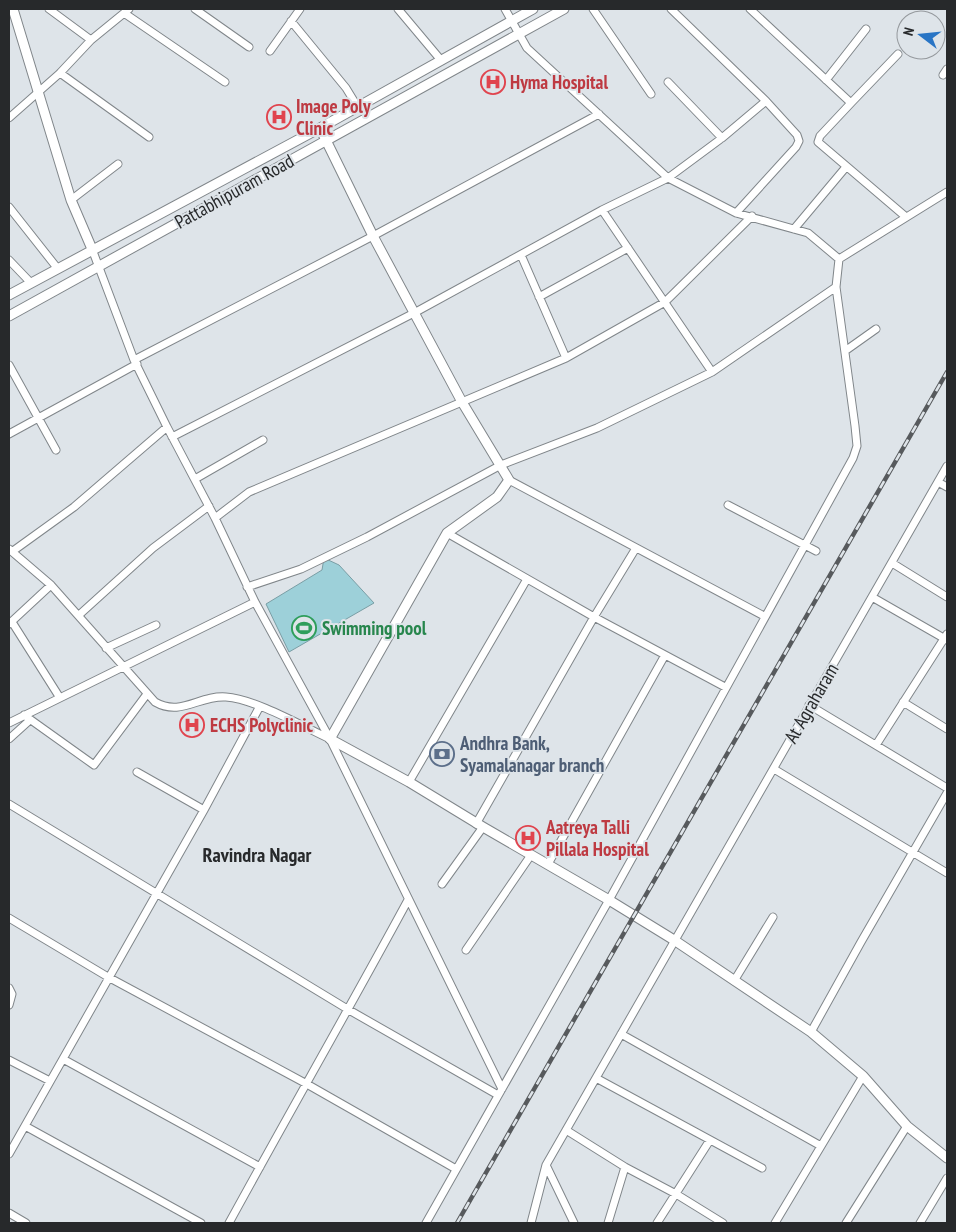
<svg xmlns="http://www.w3.org/2000/svg" width="956" height="1232" font-family="'PT Sans Narrow',sans-serif">
<style>
.water{fill:#9dd0d9;stroke:#7a9ea5}
.lines{fill:none;stroke-linecap:round;stroke-linejoin:round}
.minor-casing{stroke:#80868a;stroke-width:9}
.tertiary-casing{stroke:#80868a;stroke-width:11}
.minor{stroke:#fff;stroke-width:7}
.tertiary{stroke:#fff;stroke-width:9}
.rail-casing{stroke:#575a5d;stroke-width:4.5}
.rail{stroke:#dee4e9;stroke-width:2.5;stroke-dasharray:8;stroke-linecap:butt}
.labels{text-anchor:middle;dominant-baseline:central;stroke-width:4;stroke-linejoin:round;paint-order:stroke}
.health-label{font-size:19px;font-weight:bold;fill:#be3a42;stroke:#dee4e9;text-anchor:start}
.street-label{font-size:19px;fill:#27292b;stroke:#dee4e9}
.leisure-label{font-size:19px;font-weight:bold;fill:#27864d;stroke:#dee4e9;text-anchor:start}
.service-label{font-size:19px;font-weight:bold;fill:#4e5e75;stroke:#dee4e9;text-anchor:start}
.neighbourhood-label{font-size:20px;font-weight:bold;fill:#27292b;stroke:#dee4e9}
</style>
<rect width="100%" height="100%" fill="#dee4e9"/>
<path class="water" d="M324,558L339,565L374,603L289,652L266,604L322,570Z"/>
<g class="lines">
<defs>
<path id="minor" d="M49,9L91,40
M195,9L249,47
M398,9L440,59
M505,9L527,48L668,178L736,213L808,233L839,259
M593,9L651,94
M671,9L766,101L797,135L799,141L796,147L736,213
M750,9L851,103L820,136L818,142L906,217
M124,13L225,82
M291,21L346,88L357,106
M270,51L300,9
M60,73L149,137
M943,75L947,69
M826,80L866,29
M668,82L722,138
M851,103L898,54
M9,118L60,73L91,40L129,9
M71,200L118,164
M9,207L58,269
M602,210L712,372
M794,229L846,167
M92,249L134,360L167,427L215,518L255,602L330,739L502,1089
M521,255L566,358
M9,260L31,283
M539,297L628,248
M845,351L876,329
M134,360L373,236L599,114
M9,365L56,450
M9,434L137,364
M172,437L414,313L602,210L668,178L722,138L766,101
M195,479L263,440
M509,480L764,616
M938,482L947,487
M728,505L816,551
M215,518L249,492L566,358L665,302L752,216
M447,533L594,617L725,687
M9,549L51,585L155,702C181,717 199,695 226,697C255,699 302,726 330,739
M13,551L74,507L167,427
M892,563L947,597
M247,587L301,569L367,537L501,465L597,428L712,372L836,287
M872,597L947,640
M79,615L153,548L209,506
M12,622L60,698
M9,624L51,585
M106,648L156,625
M903,702L947,729
M809,705L947,788
M24,715L94,765L147,694
M9,723L255,602
M9,739L30,720
M876,745L947,634
M774,769L947,873
M137,772L204,810
M409,782L527,579
M9,804L349,1010L498,1095
M476,824L594,617L636,548
M548,864L665,655
M442,884L483,827
M9,918L108,977L305,1083L456,1169
M466,950L531,855
M734,981L773,917
M9,988L12,994L9,1005
M811,1032L861,942L947,793
M621,1034L821,1146
M63,1059L260,1167
M9,1060L50,1081
M596,1078L762,1168
M25,1126L201,1223
M566,1130L625,1167L676,1194L723,1223
M9,1154L204,810L260,706
M9,1213L26,1223
M229,1223C288,1115 349,1009 408,900
M426,1223L609,900L853,458L857,446L855,426L836,287L839,259L947,192
M531,1223L546,1165
M574,1223L546,1165L947,466
M608,1223L625,1167
M657,1223L710,1140
M775,1223L863,1076
M846,1223L907,1126
M920,1223L947,1178"/>
<path id="tertiary" d="M13,9L71,200L92,249
M320,128L373,236L462,402L509,480L497,497L447,533L330,739L409,782L483,827L609,900L674,940L811,1032L863,1076L907,1126L947,1158
M9,295L320,128L533,9
M9,316L564,9"/>
</defs>
<use href="#minor" class="minor-casing"/>
<use href="#tertiary" class="tertiary-casing"/>
<use href="#minor" class="minor"/>
<use href="#tertiary" class="tertiary"/>
<defs>
<path id="rail" d="M457,1223L947,372"/>
</defs>
<use href="#rail" class="rail-casing"/>
<use href="#rail" class="rail"/>
</g>
<defs>
<symbol id="hospital-ring" viewBox="-11 -11 22 22"><circle r="9.5" fill="#dee4e9" stroke="#e0444e" stroke-width="1.5"/><path d="M-5-5h3v3.5h4V-5h3V5h-3V1.5h-4V5h-3Z" fill="#e0444e"/></symbol>
<symbol id="stadium-ring" viewBox="-11 -11 22 22"><circle r="9.5" fill="#dee4e9" stroke="#2e9e5b" stroke-width="1.5"/><path d="M0-5a6.5 5 0 1 0 0 10a6.5 5 0 1 0 0-10ZM-3.5-1.8h7v3.6h-7Z" fill="#2e9e5b"/></symbol>
<symbol id="bank-ring" viewBox="-11 -11 22 22"><circle r="9.5" fill="#dee4e9" stroke="#5c6f8a" stroke-width="1.5"/><path d="M-6-4H6V4H-6ZM0-2.3a2.3 2.3 0 1 0 0 4.6a2.3 2.3 0 1 0 0-4.6Z" fill="#5c6f8a"/></symbol>
</defs>
<g fill-rule="evenodd">
<use href="#hospital-ring" x="479" y="68" width="28" height="28"/>
<use href="#hospital-ring" x="265" y="103" width="28" height="28"/>
<use href="#stadium-ring" x="290" y="614" width="28" height="28"/>
<use href="#hospital-ring" x="178" y="711" width="28" height="28"/>
<use href="#bank-ring" x="428" y="740" width="28" height="28"/>
<use href="#hospital-ring" x="514" y="824" width="28" height="28"/>
</g>
<g class="labels">
<g class="health-label">
<text x="510" y="82">Hyma Hospital</text>
<text x="296" y="106">Image Poly<tspan x="296" dy="22">Clinic</tspan></text>
<text x="210" y="725">ECHS Polyclinic</text>
<text x="546" y="827">Aatreya Talli<tspan x="546" dy="22">Pillala Hospital</tspan></text>
</g>
<g class="street-label">
<text transform="translate(234 191) rotate(-29)">Pattabhipuram Road</text>
<text transform="translate(811 703) rotate(-60)">At Agraharam</text>
</g>
<g class="leisure-label">
<text x="322" y="628">Swimming pool</text>
</g>
<g class="service-label">
<text x="460" y="743">Andhra Bank,<tspan x="460" dy="22">Syamalanagar branch</tspan></text>
</g>
<g class="neighbourhood-label">
<text x="257" y="855">Ravindra Nagar</text>
</g>
</g>
<rect width="956" height="1232" fill="none" stroke="#27292b" stroke-width="20"/>
<g transform="translate(921 35) rotate(286)"><circle r="24" fill="#dee4e9" stroke="#95999d"/>
<path d="M0-4L9 19L0 12L-9 19Z" fill="#2975c5"/>
<text y="-8" font-size="14" font-weight="bold" text-anchor="middle" fill="#27292b">N</text>
</g>
</svg>
